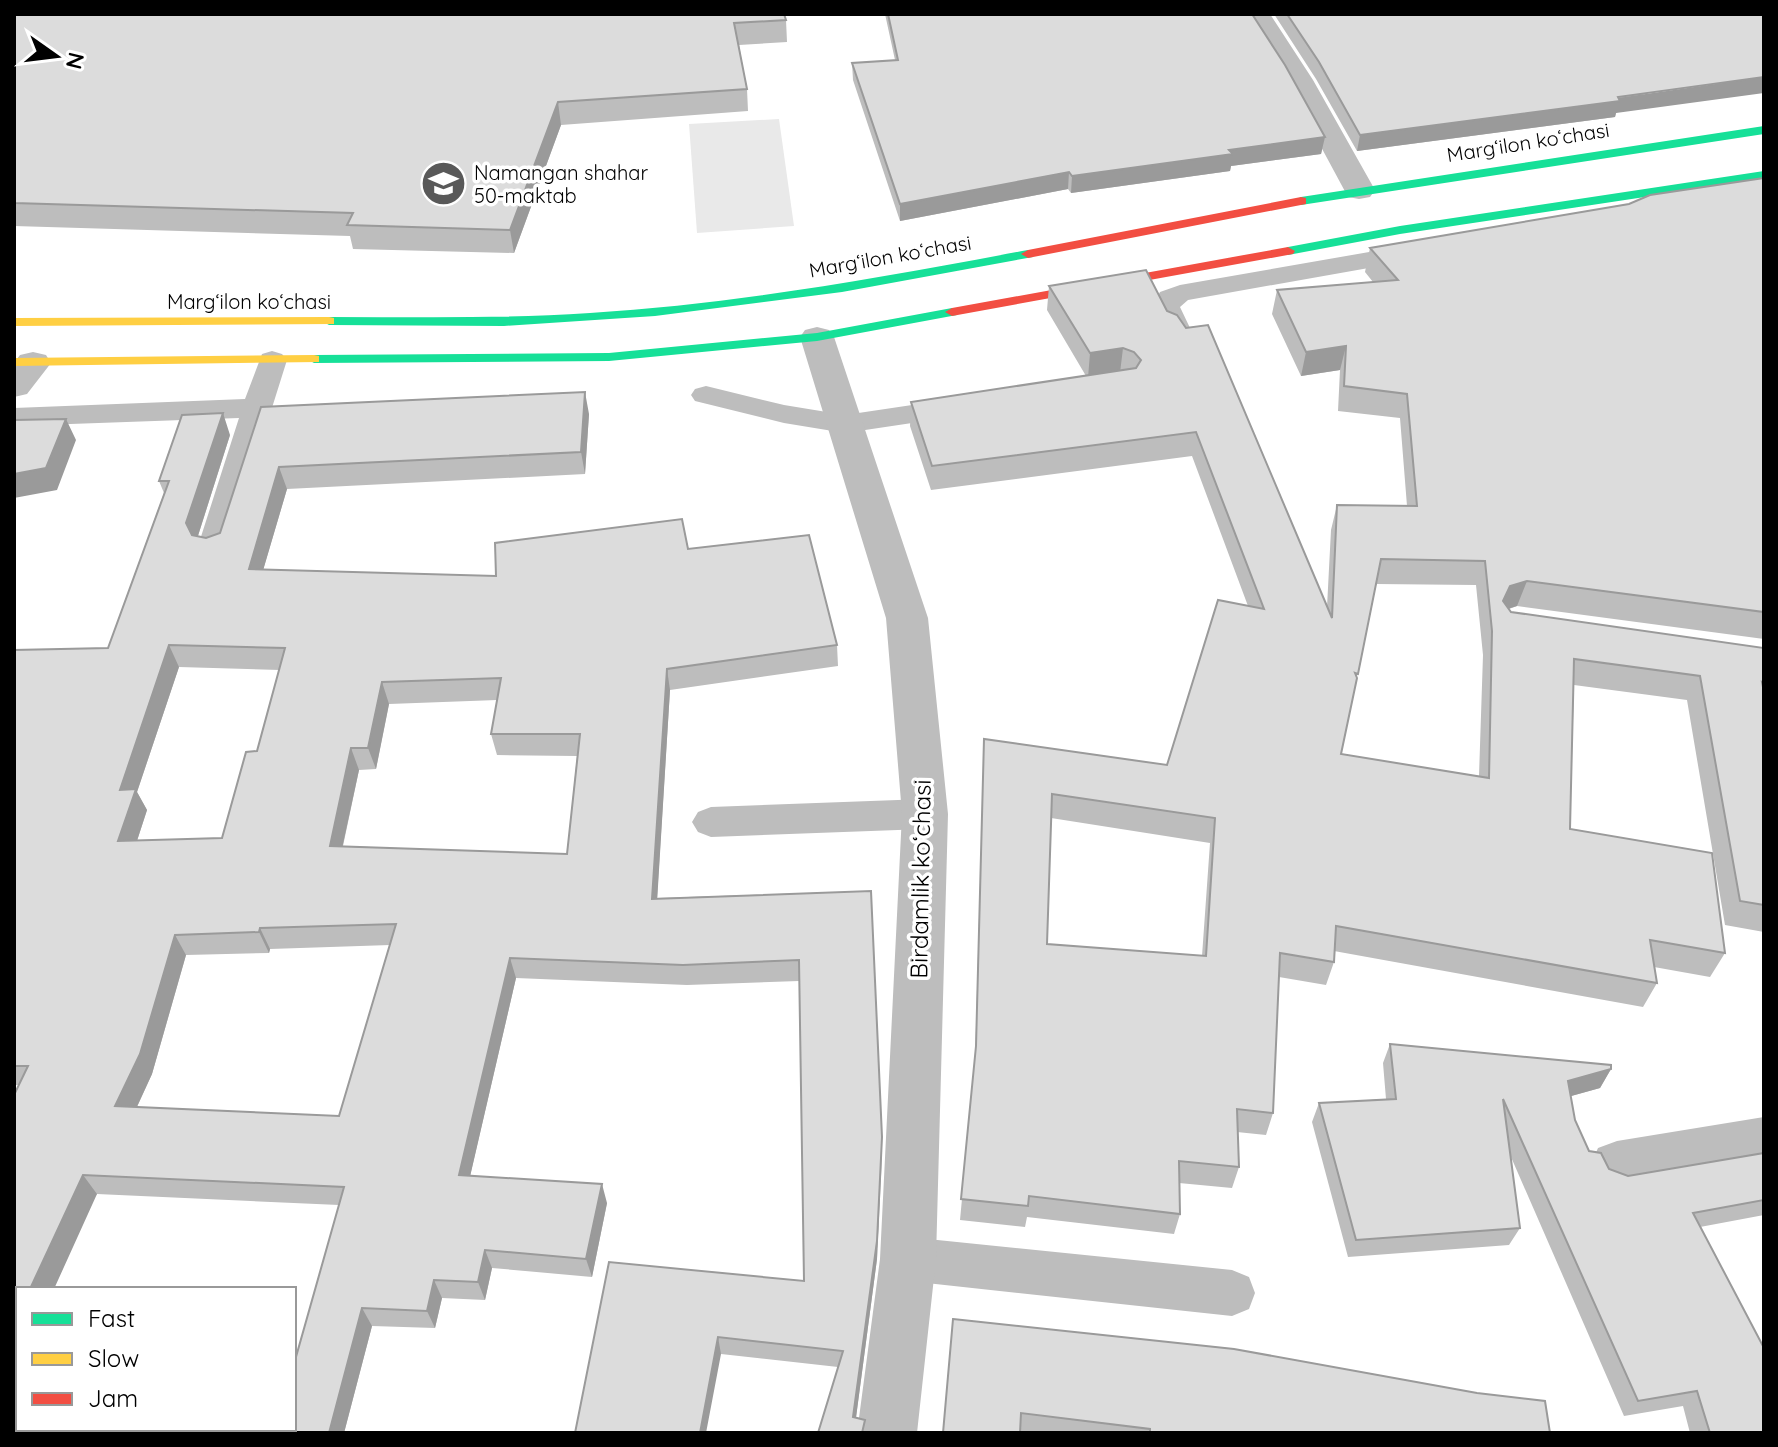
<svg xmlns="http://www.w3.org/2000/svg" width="1778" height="1447" font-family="Quicksand,sans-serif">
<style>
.green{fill:#e9e9e9}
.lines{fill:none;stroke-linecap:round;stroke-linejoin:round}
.lane{fill:#bdbdbd;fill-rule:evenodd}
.street{fill:#bdbdbd;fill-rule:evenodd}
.fast{fill:#16e098;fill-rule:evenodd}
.slow{fill:#ffcf43;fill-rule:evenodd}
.jam{fill:#f24e42;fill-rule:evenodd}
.wall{fill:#bdbdbd;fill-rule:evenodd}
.shaded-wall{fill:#9a9a9a}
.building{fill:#dcdcdc;stroke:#9a9a9a;stroke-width:2;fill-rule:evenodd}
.labels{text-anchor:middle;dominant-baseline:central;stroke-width:7;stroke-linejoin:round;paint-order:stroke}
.far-street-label{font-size:20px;fill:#000;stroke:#fff}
.far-poi-label{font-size:20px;fill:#000;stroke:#fff;text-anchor:start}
.street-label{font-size:24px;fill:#000;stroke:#fff}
</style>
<rect width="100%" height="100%" fill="#fff"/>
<path class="green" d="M779,119L794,226L697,233L689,124Z"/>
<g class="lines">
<path class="lane" d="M1415,244L1425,246L1428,252L1425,258L1188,300L1180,307L1190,328L1186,334L1176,337L1166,334L1152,307L1160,292L1180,285Z
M272,351L282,354L287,360L226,554L214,557L202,554L198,546L239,418L14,426V408L245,399L262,354Z
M706,386L784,405L845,415L959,398L970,400L974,407L970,414L959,416L845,433L784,423L695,401L691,395L695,389Z
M925,799L938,804L944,814L938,824L925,829L711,837L698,832L692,822L698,812L711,807Z
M908,1237L1232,1270L1249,1277L1255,1293L1249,1309L1232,1316L908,1281L892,1275L885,1259L892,1243Z"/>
<path class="street" d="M1242,14H1270L1313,80L1375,190L1370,197L1359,199L1348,197L1285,80Z
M817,327L829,330L834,337L928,618L948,814L936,1259L917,1433H857L880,1259L902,814L886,618L800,337L805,330Z
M33,352L46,355L51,363L27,394L14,397V363L20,355Z
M1764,1117V1165L1617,1191L1598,1184L1590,1166L1598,1148L1617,1141Z"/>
<path class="fast" d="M1764,126V134L1301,205L1294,201L1301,197Z
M1764,171V179L1400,234L1288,255L1281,251L1288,247L1400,226Z
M1028,250L1033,251V257L842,292L655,316L504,326L329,325L322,321L329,317C416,317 503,319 590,313C737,304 883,277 1028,250Z
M952,308L959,312L957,315L817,341L609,361L314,363L307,359L314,355L609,353L817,333Z"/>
<path class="slow" d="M329,317L334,318V324L14,326V318Z
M314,355L319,356V362L14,366V358Z"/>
<path class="jam" d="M1301,197L1306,198V204L1028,258L1021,254L1028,250Z
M1288,247L1295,251L1293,254L952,316L945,312L952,308Z"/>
</g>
<path class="wall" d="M14,14L786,20L787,42L739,45L747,89L748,111L561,125L514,253L353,249L350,236L14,226Z
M885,14H1252L1325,137L1321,154L1231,166L1230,171L1071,193L1068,189L900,221L853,80L852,63L895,60Z
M1274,14H1764L1616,113L1615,117L1357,151L1316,79Z
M1764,178V639L1517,606L1509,609L1511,612L1764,648V932L1725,925L1687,700L1574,685L1570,829L1725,953L1710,977L1654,967L1657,983L1643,1007L1334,951V962L1326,985L1279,977L1273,1113L1266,1135L1237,1132L1239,1167L1232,1188L1179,1183L1180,1214L1174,1234L1027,1217L1025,1227L960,1220L975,1061L984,739L1167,765L1248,606L1192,456L931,490L910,426L911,402L1086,376L1047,310L1049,286L1167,311L1327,607L1331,530L1337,505L1407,506L1400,418L1338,411L1340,370L1301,376L1272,314L1277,290L1373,282L1365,272L1370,248L1629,204ZM1376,584L1476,585L1483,655L1479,776L1341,754ZM1051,818L1210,843L1202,956L1047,944Z
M261,407L589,414L585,474L287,489L263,570L496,576L688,549L837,645L838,666L670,690L657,898L871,891L882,1156L877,1259L856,1417L865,1420V1433H818L838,1367L721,1354L609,1262L804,1281L799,981L687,985L516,978L470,1176L607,1203L592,1277L492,1268L485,1300L442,1298L435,1328L372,1326L344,1433L339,1205L97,1194L18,1289V1368L14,1377L19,1085H14V650L108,648L164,493L159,481L230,435L198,536L206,538L220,533ZM179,667L280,670L257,751L222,838L137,841L147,810L137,792ZM497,700L491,734L497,755L577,756L567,854L343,846L359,770L376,769L389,704ZM390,945L339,1116L137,1107L152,1074L186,955L269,953L270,949Z
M1390,1044L1611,1069L1600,1088L1571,1096L1575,1120L1589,1151L1609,1169L1628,1176L1764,1153V1215L1700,1227L1764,1433H1690L1683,1406L1624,1416L1511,1157L1520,1228L1509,1245L1348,1257L1312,1122L1319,1103L1386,1099L1383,1063Z
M953,1319L1550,1433H1037L1020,1431Z"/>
<path class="shaded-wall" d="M1764,77V93L1616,113L1615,117L1357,151L1360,135Z
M558,102L561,125L514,253L510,230Z
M1325,137L1321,154L1231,166L1230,171L1071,193L1072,176L1229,150Z
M1069,172L1068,189L900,221V204Z
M1346,346L1340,370L1301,376L1306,352Z
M1123,348L1120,373L1088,378L1090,353Z
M585,392L589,414L585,474L581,452Z
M223,413L230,435L195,545L186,523Z
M66,419L76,440L57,490L14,498V474Z
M279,467L287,489L257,591L249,569Z
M1527,581L1517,606L1501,611L1503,601L1510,586Z
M169,645L179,667L137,792L147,810L130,862L118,841L120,790Z
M667,669L670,690L656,919L652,899Z
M382,682L389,704L376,769L368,748Z
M351,748L359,770L338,867L330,846Z
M260,928L270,949L269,953L259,932Z
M175,935L186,955L152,1074L128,1126L115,1106Z
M510,958L516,978L466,1194L459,1175Z
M1611,1069L1600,1088L1557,1100L1568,1081Z
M882,1137L877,1259L854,1433L853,1417Z
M83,1175L97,1194L54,1289H30Z
M602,1184L607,1203L592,1277L586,1259Z
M485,1250L492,1268L485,1300L478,1282Z
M434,1280L442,1298L435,1328L427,1311Z
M362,1308L372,1326L344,1433H329Z
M18,1316V1368L14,1377V1324Z
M718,1337L721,1354L706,1433H700Z
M70,1429H88L86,1433H69Z"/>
<path class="building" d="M14,14H784L786,20L734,23L747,89L558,102L510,230L347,225L353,213L14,203Z
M888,14H1252L1285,65L1325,137L1229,150L1233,154L1072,176L1069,172L900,204L852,63L898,60Z
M1287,14H1764V77L1618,97L1620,101L1360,135L1319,62Z
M1764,178V612L1527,581L1510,586L1503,601L1511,612L1764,648V683L1762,682L1764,692V905L1740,901L1700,676L1574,659L1570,829L1712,853L1725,953L1650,940L1657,983L1336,926L1334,962L1280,953L1273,1113L1237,1109L1239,1167L1179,1161L1180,1214L1029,1196L1028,1206L961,1199L976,1046L984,739L1167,765L1218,600L1264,609L1196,432L932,466L911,402L1136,368L1141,360L1134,352L1123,348L1090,353L1049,286L1146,270L1167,311L1177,315L1186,328L1208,325L1332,618L1337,505L1417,506L1407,394L1344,386L1346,346L1306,352L1277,290L1398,280L1370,248L1629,204L1650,195ZM1381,559L1485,561L1492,631L1489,778L1341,754L1357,678L1355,673L1358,674ZM1052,794L1215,818L1206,956L1047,944Z
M585,392L581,452L279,467L249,569L496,576L495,543L682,519L688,549L809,535L837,645L667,669L652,899L871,891L882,1137L877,1241L853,1417L865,1420L862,1433H818L843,1351L718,1337L700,1433H575L609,1262L804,1281L799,960L683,965L510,958L459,1175L602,1184L586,1259L485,1250L478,1282L434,1280L427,1311L362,1308L329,1433H275L276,1429H294V1364L344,1187L83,1175L30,1289H18V1316L14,1324V1095L28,1066H14V650L108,648L169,481H159L182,415L223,413L186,523L192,535L206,538L220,533L261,407ZM169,645L285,648L257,751L246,752L222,838L118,841L136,789L120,790ZM501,678L491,734H580L567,854L330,846L351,748H368L382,682ZM396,924L339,1116L115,1106L140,1054L175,935L259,932L260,928Z
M66,419L46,468L14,474V420Z
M1390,1044L1611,1065V1069L1568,1081L1575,1120L1589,1151L1601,1153L1609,1169L1628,1176L1764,1153V1200L1693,1213L1764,1348V1433H1710L1697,1391L1638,1401L1503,1099L1520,1228L1356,1240L1319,1103L1396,1099Z
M953,1319L1234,1349L1477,1393L1545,1401L1550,1433H1150V1429L1021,1413L1020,1433H943Z
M14,1401H18V1429H70L69,1433H14Z"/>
<defs>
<symbol id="school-disc" viewBox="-11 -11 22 22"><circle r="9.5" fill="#595959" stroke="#fff"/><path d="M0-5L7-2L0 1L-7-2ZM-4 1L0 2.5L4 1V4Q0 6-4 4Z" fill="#fff"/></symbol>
</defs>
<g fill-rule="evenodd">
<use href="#school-disc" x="418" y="158" width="51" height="51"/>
</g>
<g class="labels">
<g class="far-street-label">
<text transform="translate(1528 142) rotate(-9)">Margʻilon koʻchasi</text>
<text transform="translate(890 256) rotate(-10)">Margʻilon koʻchasi</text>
<text x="249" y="301">Margʻilon koʻchasi</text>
</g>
<g class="far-poi-label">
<text x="474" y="172">Namangan shahar<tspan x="474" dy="23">50-maktab</tspan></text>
</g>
<g class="street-label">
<text transform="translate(920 879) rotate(-89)">Birdamlik koʻchasi</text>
</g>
</g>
<rect width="1778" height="1447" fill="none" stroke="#000000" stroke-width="32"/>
<rect x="16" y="1287" width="280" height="144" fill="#ffffff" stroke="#999999" stroke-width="2"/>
<rect x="32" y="1313" width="40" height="12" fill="#16e098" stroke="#999999" stroke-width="2"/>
<text x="88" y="1327" font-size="24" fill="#000000">Fast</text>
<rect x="32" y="1353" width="40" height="12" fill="#ffcf43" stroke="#999999" stroke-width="2"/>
<text x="88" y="1367" font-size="24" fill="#000000">Slow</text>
<rect x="32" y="1393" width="40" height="12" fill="#f24e42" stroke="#999999" stroke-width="2"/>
<text x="88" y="1407" font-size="24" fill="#000000">Jam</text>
<g transform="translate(56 56) rotate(104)" stroke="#ffffff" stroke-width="6" paint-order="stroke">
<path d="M0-6L14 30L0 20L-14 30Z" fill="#000000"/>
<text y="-12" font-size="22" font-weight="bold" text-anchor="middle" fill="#000000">N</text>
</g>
</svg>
